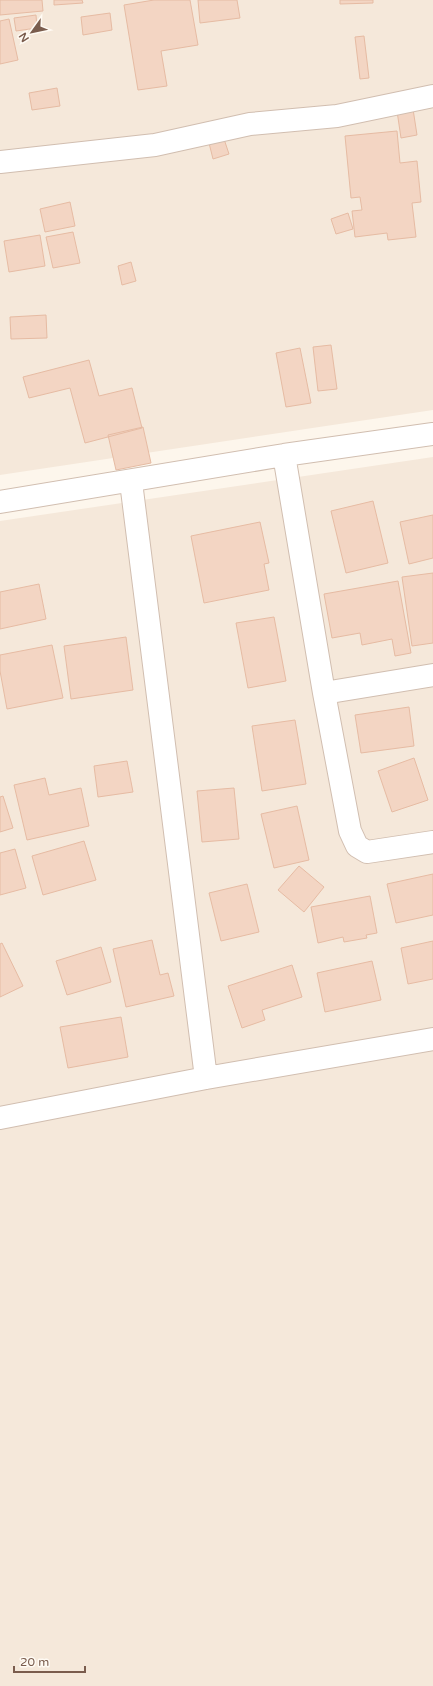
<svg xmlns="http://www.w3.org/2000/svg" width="433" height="1686" font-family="'Varela Round',sans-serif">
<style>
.residential{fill:#f5e8da}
.building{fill:#f3d5c3;stroke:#e6bba3}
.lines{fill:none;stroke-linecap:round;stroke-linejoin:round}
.street-casing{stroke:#d1beb0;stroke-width:24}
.street{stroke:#fff;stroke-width:22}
</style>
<rect width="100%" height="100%" fill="#fdf6ec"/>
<path class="residential" d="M0,0H433V410L0,475Z
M433,457V1686H0V521Z"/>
<path class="building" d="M0,0H42L43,11L0,15Z
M54,0H82L83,3L54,5Z
M154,0H190L198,45L161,51L167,86L138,90L124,5Z
M198,0H237L240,18L200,23Z
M340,0H373V3L340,4Z
M110,13L112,30L83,35L81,17Z
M36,15L37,28L16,31L14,18Z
M9,19L18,60L0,64V21Z
M364,36L369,78L360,79L355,37Z
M57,88L60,106L32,110L29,93Z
M413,109L417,135L401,138L397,111Z
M397,131L400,163L417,161L421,202L412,203L416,237L388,240L387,233L355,237L352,211L362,210L360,197L351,198L345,136Z
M224,139L229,154L213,159L209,143Z
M70,202L75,226L45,232L40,209Z
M348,213L353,229L336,234L331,219Z
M73,232L80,263L53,268L46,237Z
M40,235L45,266L9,272L4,241Z
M131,262L136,281L122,285L118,266Z
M46,315L47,338L11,339L10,317Z
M331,345L337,389L318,391L313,347Z
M300,348L311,403L286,407L276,353Z
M89,360L99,396L132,388L142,428L85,443L70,388L29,398L23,377Z
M143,427L151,463L116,470L108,435Z
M373,501L388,563L346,573L331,511Z
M433,515V558L409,564L400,522Z
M260,522L269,563L264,564L269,590L204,603L191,536Z
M433,573V643L412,646L402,577Z
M398,581L411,653L395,656L392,639L362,645L360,633L332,638L324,594Z
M39,584L46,619L0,629V592Z
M274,617L286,681L248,688L236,623Z
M126,637L133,690L71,699L64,646Z
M52,645L63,698L7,709L0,671V655Z
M409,707L414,746L361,753L355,715Z
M295,720L306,784L262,791L252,726Z
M414,758L428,800L392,812L378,771Z
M127,761L133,792L98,797L94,766Z
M45,778L49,795L81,788L89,826L27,840L14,785Z
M234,788L239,839L202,842L197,791Z
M3,796L13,828L0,832V797Z
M297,806L309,860L274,868L261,814Z
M84,841L96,880L43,895L32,856Z
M15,849L26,888L0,895V853Z
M299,866L324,887L304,912L278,890Z
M433,874V915L396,923L387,884Z
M247,884L259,932L221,941L209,893Z
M370,896L377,933L366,935L367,938L344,942L343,937L318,943L311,907Z
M152,940L160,975L168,973L174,996L126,1007L113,949Z
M433,941V979L408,984L401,948Z
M2,943L23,986L0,997V944Z
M101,947L111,982L67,995L56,961Z
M372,961L381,1000L325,1012L317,973Z
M292,965L302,997L262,1010L265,1020L242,1028L228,986Z
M121,1017L128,1057L68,1068L60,1027Z"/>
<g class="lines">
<defs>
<path id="street" d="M0,162L155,145L250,124L337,116L433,96
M284,455L324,693L350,831L357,846L367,852L433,842
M131,482L206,1078
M0,502L284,455L433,434
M324,693L433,675
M0,1118L206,1078L433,1039"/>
</defs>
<use href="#street" class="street-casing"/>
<use href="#street" class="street"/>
</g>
<g transform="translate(32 32) rotate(237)" stroke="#fffaf3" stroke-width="3" paint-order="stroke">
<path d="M0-3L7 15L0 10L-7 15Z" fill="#7a5c4d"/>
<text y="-6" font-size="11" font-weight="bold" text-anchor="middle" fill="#7a5c4d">N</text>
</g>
<path d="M14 1666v6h71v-6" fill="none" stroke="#7a5c4d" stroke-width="2"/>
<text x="20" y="1666" font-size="12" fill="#7a5c4d" stroke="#fffaf3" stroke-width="3" paint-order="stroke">20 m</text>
</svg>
